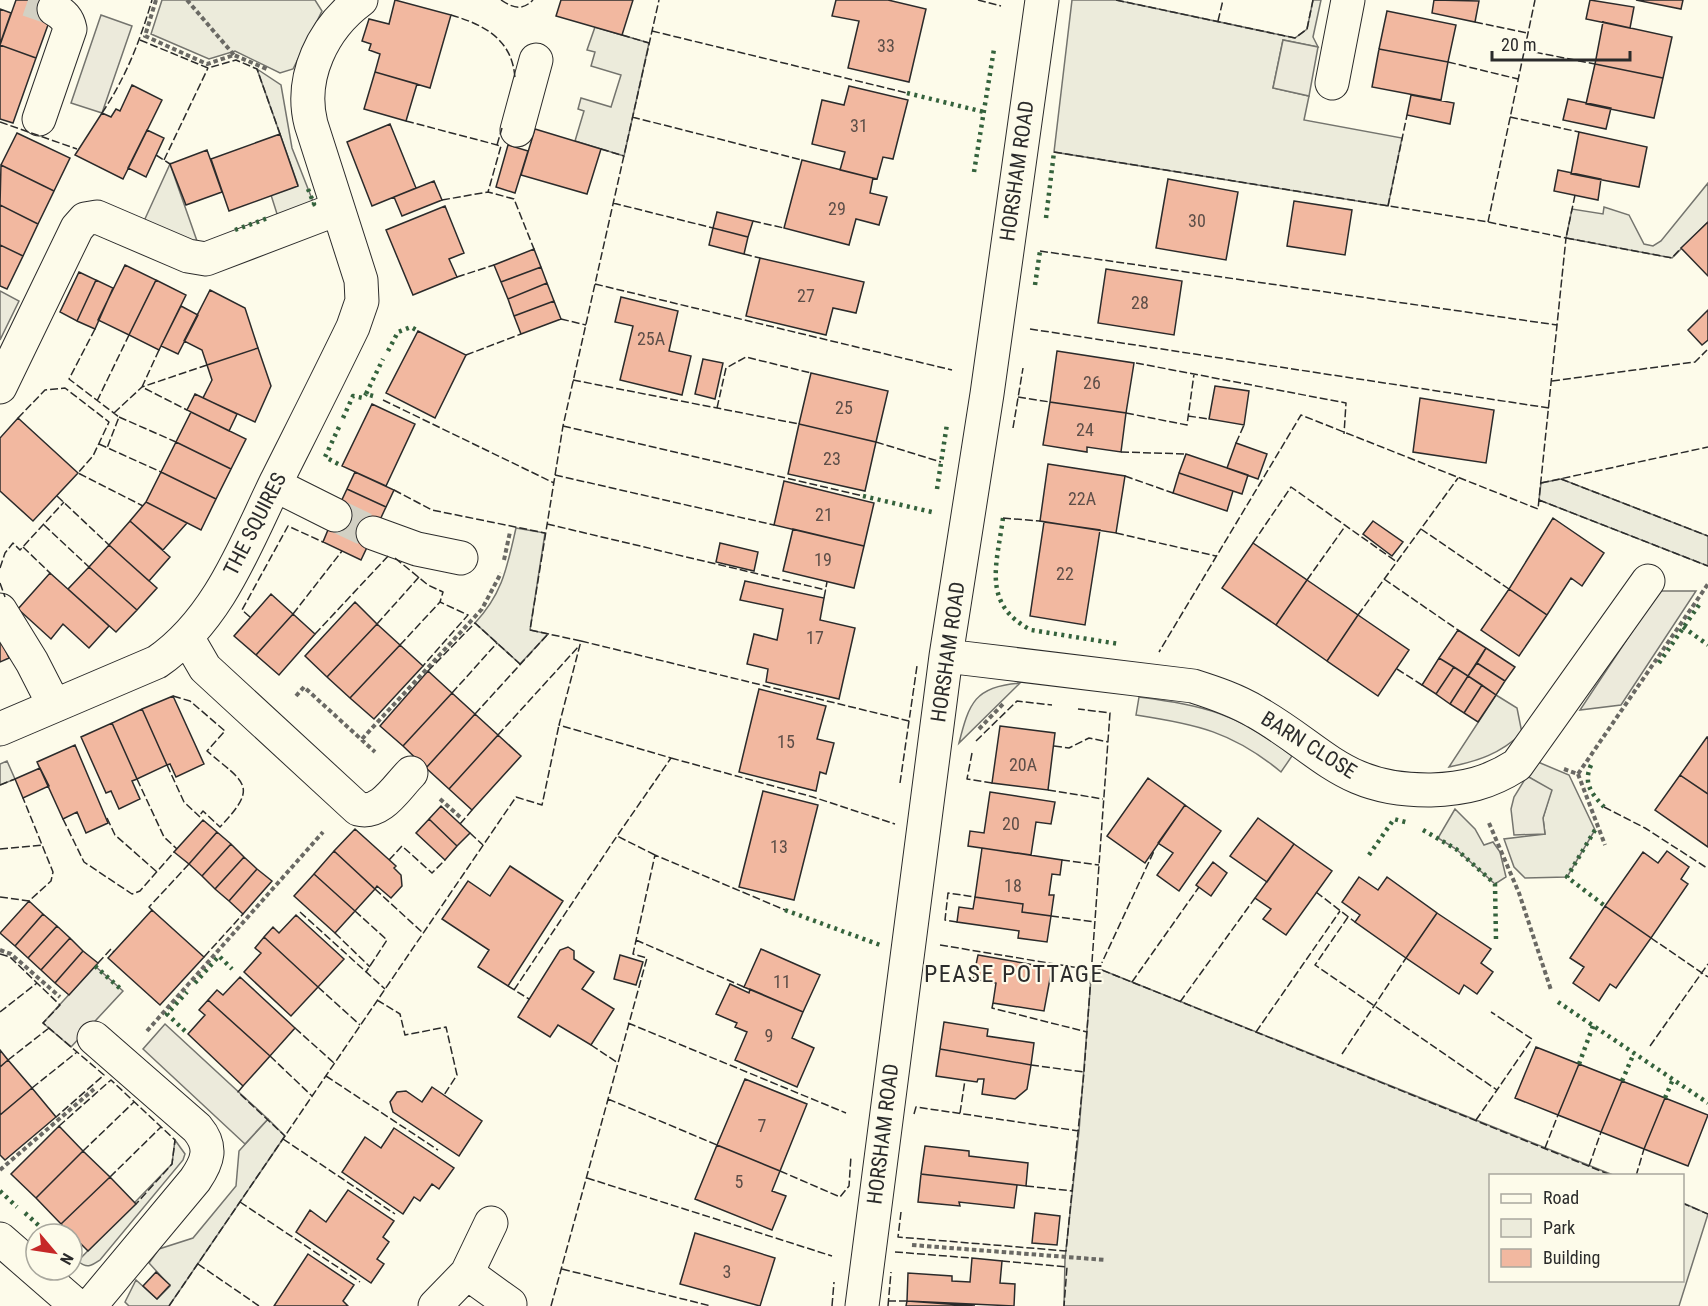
<svg xmlns="http://www.w3.org/2000/svg" width="1708" height="1306" font-family="'Roboto Condensed',sans-serif">
<style>
.green{fill:#ecebdb;stroke:#74746e;stroke-width:1.5}
.parking{fill:#eceadb;stroke:#74746e;stroke-width:1.5}
.building{fill:#f2b8a0;stroke:#2b2b2b;stroke-width:1.5}
.lines{fill:none;stroke-linecap:round;stroke-linejoin:round}
.minor-tunnel{stroke:#d3d1c4;stroke-width:33;stroke-dasharray:33 16;stroke-linecap:butt}
.minor-casing{stroke:#2b2b2b;stroke-width:35}
.path{stroke:#6a6964;stroke-width:4;stroke-dasharray:4.5 3;stroke-linecap:butt}
.minor{stroke:#fdfbea;stroke-width:33}
.hedge{stroke:#34623c;stroke-width:4.5;stroke-dasharray:3 4.5;stroke-linecap:butt}
.fence{stroke:#2b2b2b;stroke-width:1.5;stroke-dasharray:8 3;stroke-linecap:butt}
.labels{text-anchor:middle;dominant-baseline:central;stroke-width:4.5;stroke-linejoin:round;paint-order:stroke}
.number-label{font-size:18px;fill:#5d4e48}
.street-label{font-size:21px;fill:#2b2b2b;stroke:#fdfbea}
.quarter-label{font-size:24px;letter-spacing:1.5px;fill:#2b2b2b;stroke:#fdfbea}
</style>
<rect width="100%" height="100%" fill="#fdfbea"/>
<path class="green" d="M162,0H315L322,11L293,69L280,73L235,51L209,59L151,34Z
M1072,0H1116L1295,38L1307,29L1313,0H1321L1313,37L1318,47L1283,40L1273,88L1309,96L1304,120L1402,138L1388,206L1054,152Z
M595,27L649,43L624,156L575,141L584,111L578,109L581,98L611,107L621,75L591,66L595,52L587,50Z
M257,69L281,85L292,148L314,204L278,217L271,195L298,185Z
M170,164L197,241L191,242L144,221Z
M1708,183V222L1672,258L1566,238L1572,209L1603,214L1604,207L1629,215L1644,244L1653,246L1661,241Z
M1561,479L1708,536V566L1539,500L1541,483Z
M516,528L545,533L530,630L548,634L520,664L475,623C503,593 507,567 516,528Z
M1020,683L959,743C969,703 975,686 1020,683Z
M1496,695L1517,708L1522,733C1500,754 1478,761 1449,767Z
M1139,697C1206,706 1237,713 1292,756L1281,772C1233,732 1196,724 1136,715Z
M7,761L15,779L0,785V764Z
M1538,762L1569,775L1595,830L1567,877L1525,878L1514,867L1504,839L1545,834L1543,818L1551,791L1527,776Z
M1455,809L1475,829L1484,845L1493,842L1500,852L1506,877L1495,884L1456,849L1438,838Z
M1092,966L1613,1175L1490,1176V1280H1682L1683,1203L1708,1214L1679,1306H1064L1065,1259L1079,1131Z
M268,1119L285,1136L169,1306H129L125,1302L136,1280L157,1299L170,1286L149,1263L159,1249L193,1238L236,1186L239,1151Z
M175,1140L185,1154L183,1160L100,1260C91,1266 87,1269 78,1261L172,1164Z"/>
<path class="parking" d="M101,15L132,26L102,113L71,103Z
M1283,40L1318,47L1309,96L1273,88Z
M0,291L19,301L0,340Z
M1659,591H1696L1621,705L1580,710Z
M1527,776L1552,790L1543,818L1545,834L1514,835L1511,809L1514,797Z
M95,966L123,991L71,1047L43,1023Z
M165,1024L268,1119L245,1144L143,1049Z"/>
<path class="building" d="M16,0H57L36,58L0,45Z
M395,0L451,15L430,88L375,72L380,54L369,50L371,44L362,41L369,19L389,24Z
M561,0H633L622,35L556,16Z
M836,0H888L926,9L909,82L848,68L859,21L832,16Z
M1434,0L1479,1L1475,22L1432,13Z
M1590,0L1634,7L1630,28L1586,19Z
M1636,0H1683L1681,9Z
M0,9L11,13L0,44Z
M1387,11L1456,25L1448,62L1379,49Z
M1603,22L1672,37L1663,78L1595,64Z
M0,45L36,58L13,123L0,119Z
M1379,49L1448,62L1441,100L1372,87Z
M1595,64L1663,78L1654,118L1586,104Z
M375,72L417,84L406,121L364,109Z
M132,85L162,100L123,179L75,155L102,113L111,117L116,109L120,111Z
M849,86L908,100L893,159L883,157L877,179L840,170L845,152L812,144L822,100L844,105Z
M1411,95L1454,103L1450,124L1407,115Z
M1568,99L1611,108L1606,129L1563,120Z
M390,124L416,188L372,206L347,142Z
M535,129L601,149L587,194L521,175Z
M147,130L164,138L146,177L128,168Z
M1579,132L1647,147L1639,187L1571,174Z
M17,133L70,158L54,191L1,165Z
M280,134L298,186L229,211L211,159Z
M508,145L528,151L515,193L496,187Z
M207,150L222,192L186,205L170,164Z
M802,160L873,178L870,193L887,197L879,225L856,219L849,245L784,228Z
M1,165L54,191L38,224L0,205Z
M1558,170L1601,179L1598,200L1554,191Z
M1168,179L1238,192L1226,260L1156,248Z
M434,181L442,200L402,216L394,197Z
M1294,201L1352,210L1345,255L1287,246Z
M0,205L38,224L23,256L0,245Z
M445,206L464,253L449,259L457,277L413,295L386,230Z
M717,212L753,221L748,237L713,228Z
M1708,222V276L1681,248Z
M713,228L748,237L744,254L709,245Z
M0,245L23,256L7,289L0,286Z
M534,249L541,267L501,282L494,265Z
M760,258L864,282L856,313L833,308L826,335L746,316Z
M125,265L156,280L129,335L98,320Z
M541,267L547,283L508,299L501,282Z
M1106,269L1182,281L1174,335L1098,323Z
M79,272L96,280L77,321L60,312Z
M96,280L113,288L95,329L77,321Z
M156,280L186,295L159,350L129,335Z
M547,283L554,301L514,316L508,299Z
M210,290L245,308L258,348L207,365L202,350L184,341Z
M621,297L678,311L669,351L691,356L682,395L620,380L633,326L615,322Z
M554,301L561,319L521,334L514,316Z
M181,306L198,315L178,354L161,346Z
M1708,310V340L1702,345L1688,330Z
M418,331L466,355L435,418L386,393Z
M258,348L271,386L255,422L203,398L212,380L207,365Z
M1057,351L1134,363L1126,413L1050,402Z
M703,359L723,363L715,399L695,394Z
M811,373L888,391L876,442L799,424Z
M1215,386L1249,391L1244,425L1209,419Z
M195,394L237,414L229,431L187,410Z
M1420,398L1494,410L1486,463L1413,452Z
M1050,402L1126,413L1121,452L1087,447V452L1043,445Z
M372,404L415,424L386,486L342,466Z
M191,412L246,439L231,469L176,442Z
M18,418L78,473L33,521L0,491V438Z
M799,424L876,442L865,491L788,474Z
M176,442L231,469L216,499L161,472Z
M1236,443L1267,454L1258,479L1227,468Z
M1186,454L1248,475L1242,494L1179,473Z
M1048,464L1125,476L1116,533L1040,521Z
M161,472L216,499L201,530L146,502Z
M355,472L394,490L386,507L347,489Z
M1179,473L1233,491L1227,511L1173,493Z
M784,481L874,503L864,546L774,525Z
M347,489L386,507L378,524L339,506Z
M146,502L187,523L163,550L130,521Z
M339,506L378,524L369,543L330,525Z
M1553,518L1604,553L1582,586L1571,578L1547,615L1509,589Z
M130,521L170,557L149,581L109,545Z
M1373,521L1403,542L1392,556L1363,534Z
M1044,522L1100,530L1085,625L1030,616Z
M330,525L369,543L361,560L323,542Z
M793,529L864,546L854,588L783,571Z
M720,543L758,552L754,571L716,562Z
M1253,543L1307,580L1276,625L1222,588Z
M109,545L157,588L137,610L89,567Z
M89,567L137,610L116,632L68,589Z
M50,573L109,626L89,648L63,624L51,639L18,609Z
M1307,580L1358,615L1327,661L1276,625Z
M745,581L824,598L820,620L855,628L839,699L766,682L768,669L747,664L754,634L777,640L783,609L740,600Z
M1509,589L1547,615L1519,656L1481,630Z
M271,594L293,614L256,655L234,636Z
M355,602L377,624L327,677L305,656Z
M293,614L315,634L279,675L256,655Z
M1358,615L1409,650L1378,696L1327,661Z
M377,624L400,645L350,698L327,677Z
M1458,630L1486,648L1468,676L1439,658Z
M0,638L9,658L0,662Z
M400,645L423,666L374,719L350,698Z
M1486,648L1515,667L1505,681L1477,663Z
M1439,658L1454,667L1436,694L1422,685Z
M1477,663L1505,681L1496,695L1468,676Z
M1454,667L1468,676L1450,704L1436,694Z
M428,671L452,693L403,746L380,726Z
M1468,676L1482,685L1464,713L1450,704Z
M1482,685L1496,695L1478,722L1464,713Z
M759,689L826,706L817,739L834,743L826,774L820,772L816,791L739,772Z
M452,693L475,714L426,768L403,746Z
M173,696L204,764L176,777L170,764L167,765L142,709Z
M142,709L167,765L137,779L112,723Z
M475,714L498,735L449,789L426,768Z
M112,723L137,779L132,781L140,799L119,809L111,791L106,793L81,737Z
M1000,726L1055,733L1048,790L992,783Z
M498,735L521,756L472,810L449,789Z
M1707,737H1708V794L1680,775Z
M75,745L108,823L86,833L77,812L63,819L37,762Z
M40,768L49,786L23,798L15,779Z
M1680,775L1708,794V847L1655,810Z
M1148,778L1185,805L1145,863L1107,836Z
M763,791L818,805L794,900L739,887Z
M990,792L1055,802L1051,824L1036,822L1031,855L968,846L970,831L984,833Z
M1185,805L1221,831L1179,891L1157,875L1173,853L1158,843Z
M441,806L470,833L457,846L429,819Z
M1258,818L1294,844L1267,882L1230,856Z
M429,819L457,846L445,860L416,833Z
M203,820L217,832L189,864L174,852Z
M355,829L396,866L394,868L401,875L402,886L391,898L377,886L375,889L334,851Z
M217,832L231,844L202,876L189,864Z
M231,844L244,857L215,889L202,876Z
M1294,844L1332,871L1286,935L1263,919L1271,909L1255,898Z
M982,848L1062,860L1060,875L1052,874L1049,895H1054L1051,916L1022,912L1023,904L975,897Z
M334,851L375,889L355,911L314,874Z
M1667,851L1689,867L1681,879L1688,884L1651,938L1605,906L1643,852L1658,863Z
M244,857L257,869L229,901L215,889Z
M1213,862L1227,873L1211,896L1196,885Z
M510,866L563,901L508,986L478,967L489,950L442,919L468,881L490,896Z
M257,869L272,881L243,914L229,901Z
M314,874L355,911L335,933L294,896Z
M1359,877L1378,890L1387,877L1437,913L1406,958L1355,922L1360,915L1342,902Z
M975,897L1023,904L1022,912L1051,916L1047,942L1018,938L1019,931L957,922L959,907L973,909Z
M29,901L43,914L15,946L0,933Z
M1605,906L1651,938L1616,988L1610,984L1599,1001L1573,983L1584,967L1570,958Z
M152,910L204,957L160,1005L108,958Z
M1437,913L1491,949L1481,963L1493,972L1477,994L1464,985L1459,994L1406,958Z
M43,914L57,926L28,958L15,946Z
M296,915L344,959L318,987L264,937L273,927L279,933Z
M57,926L70,938L41,970L28,958Z
M264,937L318,987L291,1016L244,972L261,953L255,948Z
M70,938L83,951L55,983L41,970Z
M568,947L574,951V959L594,972L582,989L614,1009L591,1045L558,1025L550,1037L518,1017L560,950Z
M761,949L820,975L803,1012L744,987Z
M83,951L98,963L69,995L55,983Z
M620,955L643,962L636,985L614,979Z
M978,955L1052,968L1044,1011L993,1003L996,983L973,979Z
M240,977L295,1028L270,1056L208,1000L217,990L223,995Z
M730,984L749,993L750,989L803,1012L792,1038L814,1048L797,1087L735,1060L747,1032L735,1027L737,1023L716,1014Z
M208,1000L270,1056L243,1086L188,1034L205,1015L199,1010Z
M944,1022L988,1029L987,1036L1034,1043L1031,1065L940,1049Z
M1536,1047L1579,1064L1558,1115L1515,1098Z
M940,1049L1031,1065L1027,1089L1015,1099L982,1094L984,1079H978L977,1082L936,1076Z
M0,1050L8,1060L0,1067Z
M8,1060L32,1088L0,1115V1067Z
M1579,1064L1622,1081L1601,1132L1558,1115Z
M745,1079L807,1104L780,1171L717,1145Z
M1622,1081L1665,1098L1644,1149L1601,1132Z
M432,1087L482,1121L459,1156L393,1112L390,1102L397,1092L406,1091L422,1102Z
M32,1088L56,1117L5,1160L0,1155V1115Z
M1665,1098L1708,1115L1688,1166L1644,1149Z
M59,1126L83,1151L36,1198L11,1174Z
M394,1128L454,1168L439,1189L432,1184L420,1201L414,1197L403,1214L342,1172L365,1137L381,1148Z
M717,1145L780,1171L772,1191L786,1196L772,1230L695,1199Z
M925,1146L969,1151V1156L1028,1163L1026,1186L921,1174Z
M83,1151L110,1177L61,1224L36,1198Z
M921,1174L1017,1185L1014,1208L959,1202L960,1206L918,1202Z
M110,1177L136,1204L88,1251L61,1224Z
M348,1190L394,1221L383,1237L389,1242L377,1259L384,1264L371,1283L296,1232L310,1210L326,1222Z
M1035,1213L1060,1216L1057,1245L1032,1243Z
M695,1233L775,1258L760,1306L680,1284Z
M308,1254L354,1285L343,1301L348,1306H274Z
M972,1258L1002,1261L1000,1283L1015,1284L1014,1306L907,1301L908,1273L952,1276V1281L970,1282Z
M156,1272L170,1285L157,1299L143,1286Z
M907,1301L975,1306H906Z"/>
<g class="lines">
<path class="minor-tunnel" d="M28,0L54,9
M335,515L373,533"/>
<defs>
<path id="minor" d="M1332,83L1348,0
M39,119L70,29C68,19 63,14 54,9
M517,130L536,60
M0,387L77,228L85,219L97,217L188,256L206,259L337,209
M275,485L335,515
M373,533L417,549L461,558
M0,610L32,662L54,705
M187,637L205,668L358,809C381,815 396,788 411,773
M946,656L1193,686C1215,693 1236,700 1256,712C1323,750 1343,791 1431,790C1464,789 1489,783 1517,765L1648,581
M0,729L157,662C218,620 245,546 276,482C302,430 328,379 353,327L362,301L361,280L311,124C299,77 323,28 361,0
M0,1239L77,1306
M467,1273L510,1304
M90,1306L195,1180C208,1161 213,1147 197,1128L94,1038
M435,1306L467,1273L491,1223
M862,1306L946,656L987,394L1042,0"/>
</defs>
<use href="#minor" class="minor-casing"/>
<path class="path" d="M156,0L145,36L207,64L234,55L269,70
M187,0L234,55
M504,560L510,532
M296,696L304,687L375,752
M979,729L1003,704
M362,739L482,609L501,573
M1564,769L1578,774L1708,584
M1578,774L1605,845
M440,799L460,817
M1489,823L1519,893L1551,990
M0,950L11,954L60,997
M147,1031L323,832
M0,1170L94,1089
M912,1245L1106,1260"/>
<use href="#minor" class="minor"/>
<path class="hedge" d="M907,93L984,112
M974,172L994,49
M308,189L314,204L311,205
M1046,218L1054,152
M235,230L268,218
M1035,285L1040,251
M388,351L398,332L411,327L418,331
M373,396L366,394L383,359
M343,418L353,396L363,398L366,394
M339,427L325,457L342,466
M937,489L947,424
M863,496L936,513
M1003,518C997,564 981,604 1031,630L1119,644
M1683,627L1708,645
M1659,663L1701,602
M1591,765C1583,783 1591,793 1604,807
M1423,830L1456,849L1495,884L1496,940
M1595,830L1567,877L1605,906
M1369,855L1394,819L1409,823
M785,910L880,945
M95,966L123,991
M195,983L219,956L232,969
M1558,1002L1708,1103
M185,1031L167,1014L187,992
M1579,1064L1593,1026
M1622,1081L1634,1053
M1665,1098L1673,1079
M0,1191L17,1207
M25,1213L46,1232"/>
<path class="fence" d="M501,0C513,8 522,11 533,0
M978,0L1001,6
M1116,0L1295,38L1307,29L1313,0
M451,15C485,25 513,40 515,79
M1218,21L1223,0
M1475,22L1527,33
M652,31L907,93
M622,35L649,43
M140,40L208,68L236,60L257,69L280,134
M1524,50L1595,64
M1448,62L1518,79
M102,113C126,77 140,41 152,0
M632,117L802,160
M1510,117L1579,132
M406,121L501,146L488,192L514,199L534,249
M0,122L77,149
M497,145L502,128
M601,149L624,156
M1054,152L1488,222L1566,238L1538,509L1301,415L1159,652
M156,155L170,164
M164,160L208,68
M1575,195L1566,238L1672,258L1681,248
M442,200L488,192
M613,203L713,228
M1388,206L1407,115
M753,221L784,228
M1488,222L1535,0
M1040,251L1557,325
M744,254L760,258
M457,277L494,265
M595,284L952,370
M561,319L586,325
M95,329L69,379L119,417L107,448
M1030,329L1549,408
M159,350L142,387L187,410
M466,355L521,334
M1136,363L1346,403L1344,434
M573,380L799,424
M1552,381L1695,362L1707,350
M1018,397L1050,402
M383,400L554,483
M97,401L129,335
M717,408L726,368L746,357L811,373
M114,413L142,387L207,365
M1126,413L1187,425L1194,374
M1188,416L1209,419
M119,417L176,442
M18,418L45,390L65,388L109,422L93,456L78,473L143,506
M563,426L863,496
M1013,428L1023,368
M876,442L941,462
M1236,443L1244,425
M99,444L161,472
M1121,452L1186,454
M555,475L774,525
M1125,476L1173,493
M1561,479L1708,536
M1541,483L1708,447
M394,490L432,510L545,533
M57,496L109,545
M1539,500L1708,566
M1003,518L1040,521
M547,524L826,590
M44,525L89,567
M1421,529L1509,589
M1116,533L1216,556
M1253,543L1291,487L1397,562
M23,547L50,573
M395,558L428,585L443,592L440,602L468,615L423,666
M0,568L5,553L13,543L20,550L64,502
M1384,579L1458,630
M1307,580L1346,525
M0,583L5,597
M824,598L827,582
M293,614L342,551
M1358,615L1458,478
M250,617L242,610L288,526L323,542
M377,624L419,577
M315,634L390,554
M581,641L909,721
M400,645L440,602
M1397,669L1422,685
M428,671L475,623L520,664
M452,693L497,643
M173,696L190,701L225,731L207,751C244,783 260,785 220,827L203,811L199,816
M475,714L548,634
M498,735L579,646
M976,741L1017,701L1052,705
M1054,746L1069,748L1089,738L1108,742
M972,753L967,779L992,783
M671,758L813,797L895,824
M167,765L184,802L200,817
M137,779L164,837L177,849
M900,783L917,666
M0,785L15,779
M1048,790L1103,799
M1604,807L1645,828L1707,868
M107,818L115,835L157,872
M63,819L84,862L132,894L140,891L174,852
M460,824L472,810
M470,833L483,845
M0,849L43,845
M655,855L617,836L671,758L559,725L581,641L530,630L563,426L659,0
M389,860L402,846L432,873L445,860
M1062,860L1099,865
M375,889L423,933
M1316,892L1355,922
M0,897L29,901L51,881L53,872L23,798
M152,910L149,907L189,864
M355,911L387,940L366,972
M300,912L385,989
M1051,916L1095,922
M1348,917L1315,965L1497,1090L1532,1039L1491,1012
M957,922L945,920L948,893L975,897
M335,933L370,967
M1651,938L1708,977
M636,940L744,987
M940,945L1091,970
M0,954L10,957L37,983
M204,957L243,914
M98,963L111,949L114,952
M1092,966L1613,1176
M1099,969L1154,851
M1132,982L1199,887
M508,986L529,999
M318,987L360,1025
M514,990L617,836
M377,1000L400,1014L405,1035L446,1027L457,1075L444,1095
M1180,1002L1255,898
M993,1003L992,1008L1087,1032
M0,1012L37,983L60,1005L43,1023L104,1075L56,1117
M628,1023L846,1113
M295,1028L334,1063
M1256,1032L1340,911
M591,1045L618,1063
M1650,1046L1708,964
M1342,1054L1406,958
M270,1056L312,1096
M8,1060L49,1028
M1031,1065L1084,1072
M326,1076L438,1150
M243,1086L238,1092L285,1136
M32,1088L77,1052
M608,1099L717,1145
M960,1113L965,1080
M914,1114L916,1107L1079,1131
M1476,1120L1497,1090
M59,1126L111,1080L175,1140L172,1164L136,1204
M283,1139L395,1214
M1545,1148L1558,1115
M83,1151L134,1102
M1589,1166L1601,1132
M780,1171L840,1197L849,1186L851,1156
M1636,1176L1644,1149
M110,1177L161,1127
M587,1178L832,1256
M1026,1186L1073,1191
M240,1202L360,1282
M1682,1203L1708,1214
M901,1212L898,1237L1066,1251L1084,1072L1110,713L1078,709
M895,1252L972,1258
M1002,1261L1067,1267L1064,1306
M198,1264L259,1306
M562,1269L711,1306
M888,1301H907
M169,1306L516,797L542,805L559,725
M551,1306L647,958L633,954L655,855L785,910
M832,1306L834,1282
M888,1306L891,1272"/>
</g>
<g class="labels">
<g class="number-label">
<text x="886" y="45">33</text>
<text x="859" y="125">31</text>
<text x="837" y="208">29</text>
<text x="1197" y="220">30</text>
<text x="806" y="295">27</text>
<text x="1140" y="302">28</text>
<text x="651" y="338">25A</text>
<text x="1092" y="382">26</text>
<text x="844" y="407">25</text>
<text x="1085" y="429">24</text>
<text x="832" y="458">23</text>
<text x="1082" y="498">22A</text>
<text x="824" y="514">21</text>
<text x="823" y="559">19</text>
<text x="1065" y="573">22</text>
<text x="815" y="637">17</text>
<text x="786" y="741">15</text>
<text x="1023" y="764">20A</text>
<text x="1011" y="823">20</text>
<text x="779" y="846">13</text>
<text x="1013" y="885">18</text>
<text x="782" y="981">11</text>
<text x="769" y="1035">9</text>
<text x="762" y="1125">7</text>
<text x="739" y="1181">5</text>
<text x="727" y="1271">3</text>
</g>
<g class="street-label">
<text transform="translate(1017 171) rotate(-82)">HORSHAM ROAD</text>
<text transform="translate(255 524) rotate(-63)">THE SQUIRES</text>
<text transform="translate(948 652) rotate(-82)">HORSHAM ROAD</text>
<text transform="translate(1309 745) rotate(32)">BARN CLOSE</text>
<text transform="translate(883 1134) rotate(-83)">HORSHAM ROAD</text>
</g>
<g class="quarter-label">
<text x="1014" y="974">PEASE POTTAGE</text>
</g>
</g>
<rect x="1489" y="1174" width="195" height="108" fill="#fdfbea" stroke="#a9a89e" stroke-width="1.5"/>
<rect x="1501" y="1194" width="30" height="9" fill="#fdfbea" stroke="#a9a89e" stroke-width="1.5"/>
<text x="1543" y="1204" font-size="18" fill="#2b2b2b">Road</text>
<rect x="1501" y="1219" width="30" height="18" fill="#ecebdb" stroke="#a9a89e" stroke-width="1.5"/>
<text x="1543" y="1234" font-size="18" fill="#2b2b2b">Park</text>
<rect x="1501" y="1249" width="30" height="18" fill="#f2b8a0" stroke="#a9a89e" stroke-width="1.5"/>
<text x="1543" y="1264" font-size="18" fill="#2b2b2b">Building</text>
<g transform="translate(54 1252) rotate(119)"><circle r="28" fill="#fdfbea" stroke="#a9a89e" stroke-width="1.5"/>
<path d="M0-4.5L10 22L0 15L-10 22Z" fill="#c62828"/>
<text y="-9" font-size="16" font-weight="bold" text-anchor="middle" fill="#2b2b2b">N</text>
</g>
<path d="M1492 51v9h138v-9" fill="none" stroke="#2b2b2b" stroke-width="3"/>
<text x="1501" y="51" font-size="18" fill="#2b2b2b" stroke="#fdfbea" stroke-width="4.5" paint-order="stroke">20 m</text>
</svg>
